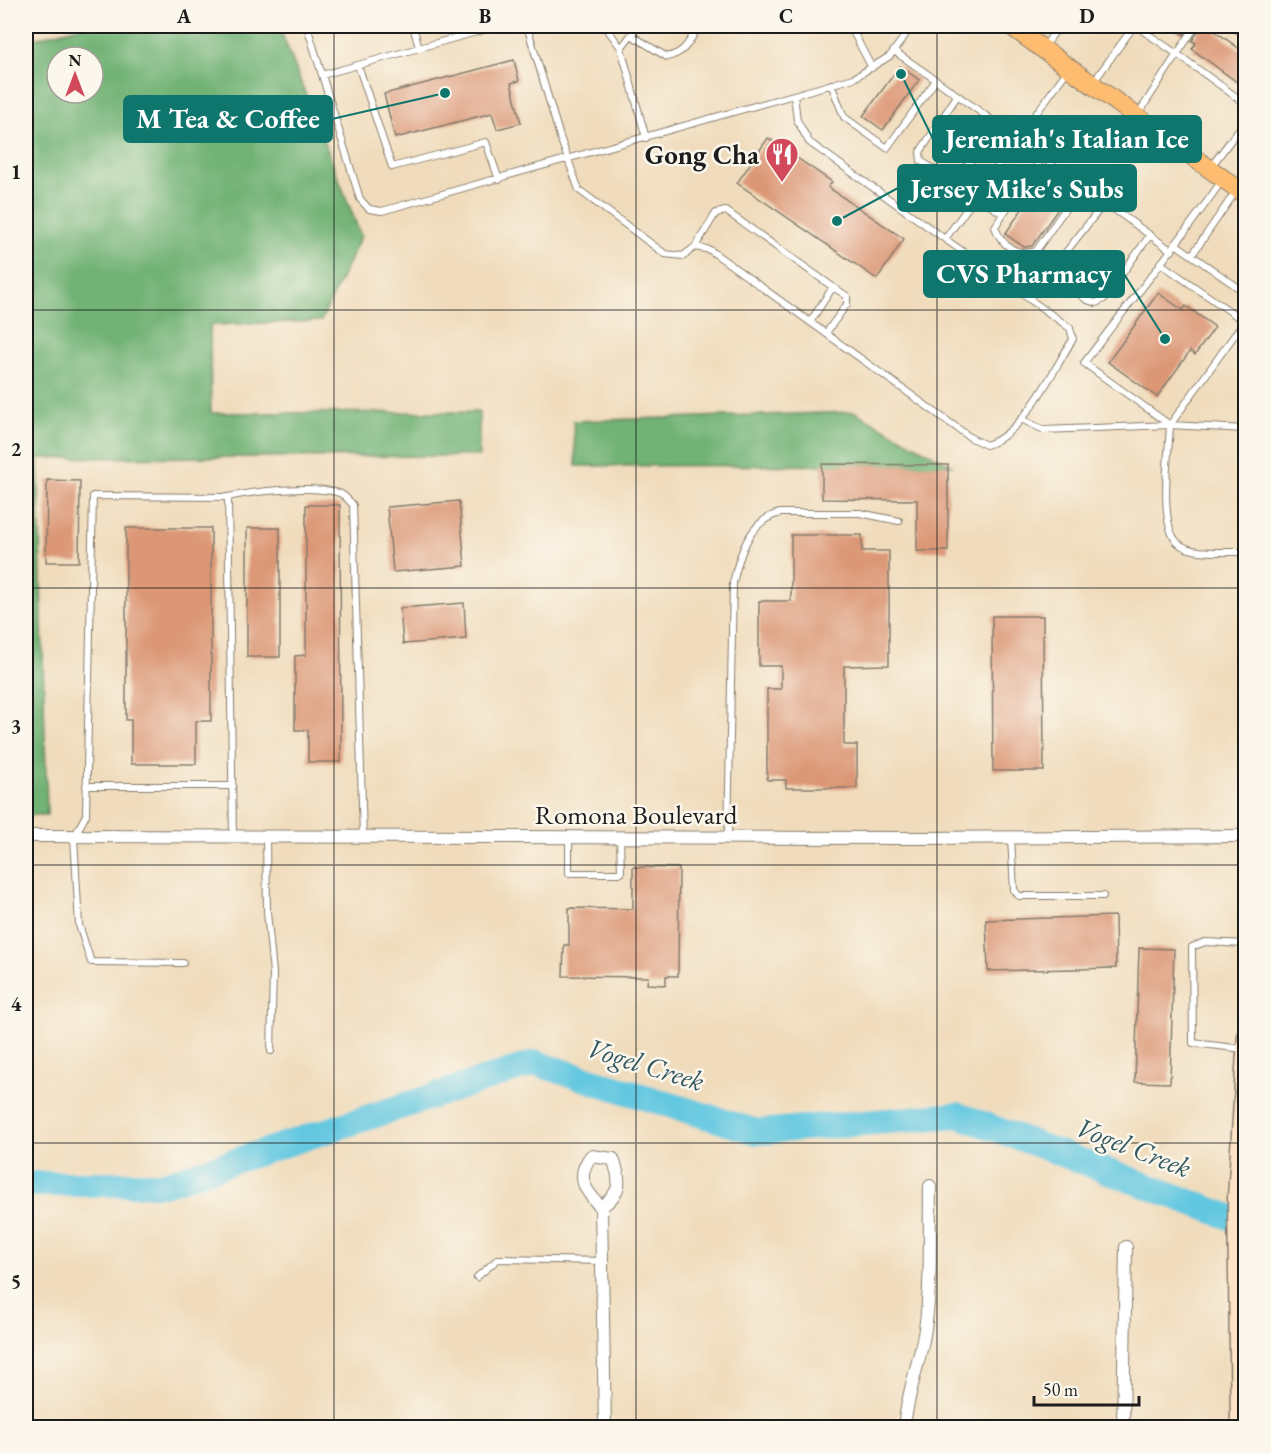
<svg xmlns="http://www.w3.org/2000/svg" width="1271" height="1453" font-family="'EB Garamond',serif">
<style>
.forest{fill:#71b274;stroke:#466748;stroke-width:1.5;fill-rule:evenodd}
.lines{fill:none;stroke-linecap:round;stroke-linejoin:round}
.river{stroke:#62c7e0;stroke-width:26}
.building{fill:#dc9776}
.service-casing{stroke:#867c6c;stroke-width:8}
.minor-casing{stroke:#867c6c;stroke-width:14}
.secondary-casing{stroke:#867c6c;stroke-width:19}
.primary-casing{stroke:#867c6c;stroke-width:20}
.service{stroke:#fff;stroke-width:6}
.minor{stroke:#fff;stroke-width:12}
.secondary{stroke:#fee4c6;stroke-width:16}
.primary{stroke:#fdbc70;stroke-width:18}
.grid{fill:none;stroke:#1c1c1c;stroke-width:1.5;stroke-opacity:0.55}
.labels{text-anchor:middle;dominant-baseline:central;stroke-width:5;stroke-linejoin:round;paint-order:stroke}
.poi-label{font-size:27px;font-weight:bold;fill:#1c1c1c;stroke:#fbf7ec;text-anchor:end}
.street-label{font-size:27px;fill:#1c1c1c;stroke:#fbf7ec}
.water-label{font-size:28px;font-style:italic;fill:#345861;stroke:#fbf7ec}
.leader{fill:none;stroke:#0f766e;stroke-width:2}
.callout-dot{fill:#0f766e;stroke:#fbf7ec;stroke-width:2}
.callout{fill:#0f766e;stroke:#0f766e;stroke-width:2}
.callout-label{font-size:28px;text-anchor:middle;font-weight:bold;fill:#fff}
.neatline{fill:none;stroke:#1c1c1c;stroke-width:2}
.grid-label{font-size:20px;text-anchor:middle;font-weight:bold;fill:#1c1c1c}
</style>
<rect width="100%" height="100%" fill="#fbf7ec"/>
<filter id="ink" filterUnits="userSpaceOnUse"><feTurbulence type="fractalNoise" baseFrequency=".0167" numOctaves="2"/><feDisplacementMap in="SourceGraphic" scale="12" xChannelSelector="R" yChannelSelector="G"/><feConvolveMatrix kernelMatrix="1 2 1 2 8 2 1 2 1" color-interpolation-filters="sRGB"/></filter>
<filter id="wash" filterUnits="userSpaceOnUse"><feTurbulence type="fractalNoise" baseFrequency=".008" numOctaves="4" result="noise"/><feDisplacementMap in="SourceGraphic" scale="24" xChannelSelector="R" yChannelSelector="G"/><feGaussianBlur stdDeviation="1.35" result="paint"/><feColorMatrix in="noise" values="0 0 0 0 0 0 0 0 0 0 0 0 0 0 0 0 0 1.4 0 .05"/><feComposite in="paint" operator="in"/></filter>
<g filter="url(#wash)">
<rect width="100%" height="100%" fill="#f0dcbc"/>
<path class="forest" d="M82,26H279L361,236L321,321L210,325L211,413L479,412V456L38,458L47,815H26V41ZM57,57H93V93H57Z
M855,412L951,465L576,466L573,421Z"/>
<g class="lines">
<path class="river" d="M26,1184H164L535,1063L757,1132L958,1115L1246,1223"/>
</g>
<g id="blocks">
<path class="building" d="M1171,26H1190L1184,35Z
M1201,26H1208L1245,53V88L1192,49L1196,43L1192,41Z
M514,60L519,81L511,83L521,123L497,129L492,113L395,138L384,94Z
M900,66L919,80L883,130L863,116Z
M768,138L832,182L828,187L904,239L877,279L737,183Z
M1048,172L1072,189L1032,246L1024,247L1005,234Z
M1158,293L1183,310L1186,306L1215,327L1195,355L1190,351L1157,397L1108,362Z
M822,464L948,465V551H917V500L822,499Z
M47,480L80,481L79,562H46Z
M459,501L465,566L393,572L387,507Z
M306,505H340L341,762H308V730H295V656L306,655Z
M126,528H211V721H196V764H131V720H126Z
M247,528H280V657H247Z
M791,535H862V551H889V665L844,666V745H857V788H786V780H767V689H781V666H759V601H791Z
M464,603L466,639L403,644L400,608Z
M992,616H1043L1044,771H993Z
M633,867L679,868L678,976H666V985L647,984L648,977L563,976L564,945H569V908L633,909Z
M1115,916L1116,968L988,971L986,920Z
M1139,948L1174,949L1170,1083L1135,1082Z"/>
</g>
</g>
<g filter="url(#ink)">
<use href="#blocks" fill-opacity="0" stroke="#867c6c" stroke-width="1.5"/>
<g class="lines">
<defs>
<path id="service" d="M307,26L360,199L369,209L382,211L854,78L890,56L912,26
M413,26L419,48
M458,26L461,36
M527,26L560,137L579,190L665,254L683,256L695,247L710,250L971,438L986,445C1024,434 1052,372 1073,339L1070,328L809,142L797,120L794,95
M605,26L621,48L646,138
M850,26L872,68
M1136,26L1177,54L1137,116
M1196,26L1177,54L1246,104
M1231,26L1246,35
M631,35L667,57C686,53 689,41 699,26
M621,48L638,26
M1043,48L1059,26
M358,65L392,167L486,142L499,180
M322,75L498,26
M936,80L1043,157L1003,214L921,161L920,152L957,96
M831,84L844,117L887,148L936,80L894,51
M1092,84L1134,26
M1210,168L1246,120
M1223,179C1179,243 1131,301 1084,363L1170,425C1169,452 1158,525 1178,543C1192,556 1227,551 1246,552
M954,183L997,125
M1003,214L995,227C1001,245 1017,257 1036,251L1079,189L1043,157
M945,239L1067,71
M1177,245L1246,293
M695,247L716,213L726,211L833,287L810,322
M1192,255L1236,191
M1160,263L1244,321
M1050,272L1087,300L1096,303L1104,299L1150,235
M1029,299L1099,210L1111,207L1172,251
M826,333L847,304V296L833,287
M1021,419L1044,430L1170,425L1246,429
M1170,425L1246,319
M228,497C255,491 313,485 339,493C345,495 349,501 353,505L363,837
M86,786H233
M266,837L267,912L273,973L271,1051
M569,837V873H621L620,837
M728,837L733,583C739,556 749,520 780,513H860L899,521
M1011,838L1014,890L1019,896H1103
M183,963L91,962L79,925L74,837L86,815L93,496L228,497L233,837
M1244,1049L1193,1043L1192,947L1205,942L1246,944
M477,1277L498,1259L602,1261"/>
<path id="minor" d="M26,836L920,838L1246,836
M601,1207C621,1193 622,1182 613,1159L591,1156C575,1177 585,1191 601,1207L605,1428
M904,1428C907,1393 920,1362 925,1329C932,1282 929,1233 930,1186
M1123,1428L1126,1247"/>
<path id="secondary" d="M1239,1428L1236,1198L1246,1036"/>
<path id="primary" d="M1011,26L1246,195"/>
</defs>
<use href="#service" class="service-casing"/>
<use href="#minor" class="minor-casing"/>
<use href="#secondary" class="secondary-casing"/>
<use href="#primary" class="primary-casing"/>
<use href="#service" class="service"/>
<use href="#minor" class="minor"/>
<use href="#secondary" class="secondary"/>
<use href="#primary" class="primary"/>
</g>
</g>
<path class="grid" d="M334,26V1428M636,26V1428M937,26V1428M26,310H1246M26,588H1246M26,865H1246M26,1143H1246"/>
<defs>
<symbol id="restaurant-pin" viewBox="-11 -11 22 30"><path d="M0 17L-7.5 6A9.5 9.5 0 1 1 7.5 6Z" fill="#d1495b" stroke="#fbf7ec"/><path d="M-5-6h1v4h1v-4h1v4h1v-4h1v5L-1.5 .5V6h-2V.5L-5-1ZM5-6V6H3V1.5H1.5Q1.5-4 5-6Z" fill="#fff"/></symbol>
</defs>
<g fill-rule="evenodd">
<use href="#restaurant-pin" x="763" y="135" width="38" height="52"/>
</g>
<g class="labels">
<g class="poi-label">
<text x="759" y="154">Gong Cha</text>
</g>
<g class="street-label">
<text x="636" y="814">Romona Boulevard</text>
</g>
<g class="water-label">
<text transform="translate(646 1064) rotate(17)">Vogel Creek</text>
<text transform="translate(1134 1147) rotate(21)">Vogel Creek</text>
</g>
</g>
<path class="leader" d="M445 93L332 119M901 74L933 139M837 221L898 188M1165 339L1124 274"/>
<g class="callout-dot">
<circle cx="445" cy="93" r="6"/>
<circle cx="901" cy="74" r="6"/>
<circle cx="837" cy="221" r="6"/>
<circle cx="1165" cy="339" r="6"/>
</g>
<g class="callout">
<rect x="124" y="96" width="208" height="46" rx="6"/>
<rect x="933" y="116" width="268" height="46" rx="6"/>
<rect x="898" y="165" width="238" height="46" rx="6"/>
<rect x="924" y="251" width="200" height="46" rx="6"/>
</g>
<g class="callout-label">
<text x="228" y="128">M Tea &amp; Coffee</text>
<text x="1067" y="148">Jeremiah's Italian Ice</text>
<text x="1017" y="198">Jersey Mike's Subs</text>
<text x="1024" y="283">CVS Pharmacy</text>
</g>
<rect width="1271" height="1453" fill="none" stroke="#fbf7ec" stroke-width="66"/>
<g transform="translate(75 75)"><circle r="28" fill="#fbf7ec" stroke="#a29f99" stroke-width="1.5"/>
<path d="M0-4.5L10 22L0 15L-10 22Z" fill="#d1495b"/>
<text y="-9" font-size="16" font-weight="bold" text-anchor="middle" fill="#1c1c1c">N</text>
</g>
<path d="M1034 1396v9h105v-9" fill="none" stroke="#1c1c1c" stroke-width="3"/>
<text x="1043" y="1396" font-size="18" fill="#1c1c1c" stroke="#fbf7ec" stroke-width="4.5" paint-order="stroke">50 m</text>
<rect x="33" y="33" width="1205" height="1387" class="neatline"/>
<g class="grid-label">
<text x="184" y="23">A</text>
<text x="485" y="23">B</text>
<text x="786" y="23">C</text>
<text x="1087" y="23">D</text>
<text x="16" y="179">1</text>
<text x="16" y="456">2</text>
<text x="16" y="733">3</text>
<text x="16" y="1011">4</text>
<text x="16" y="1288">5</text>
</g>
</svg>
